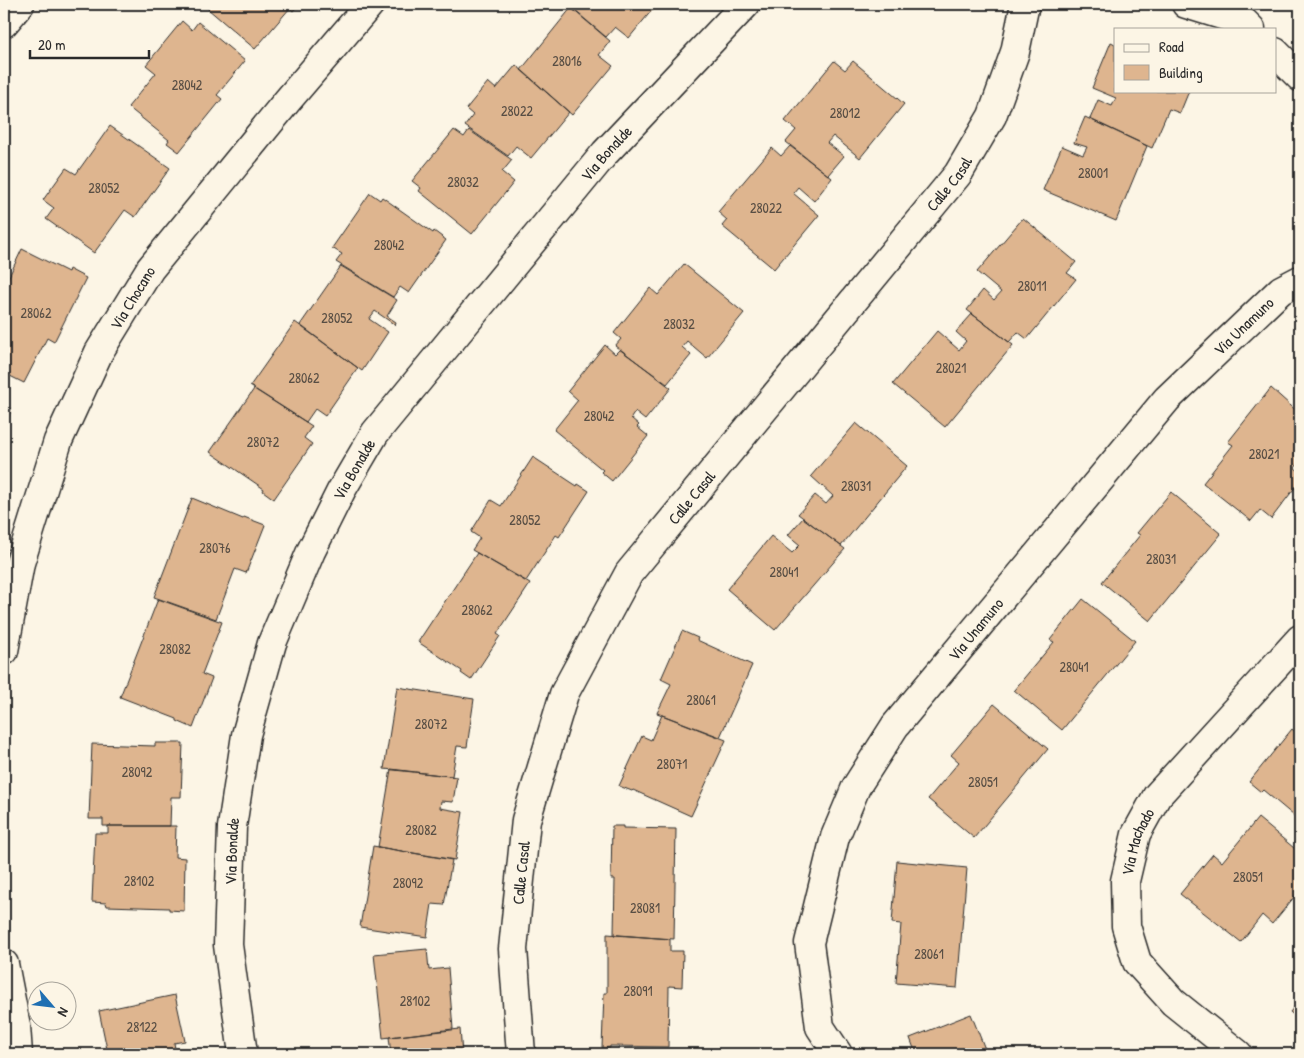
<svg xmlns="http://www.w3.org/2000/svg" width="1304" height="1058" font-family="'Patrick Hand',sans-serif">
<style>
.building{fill:#deb58f;stroke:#2b2b2b}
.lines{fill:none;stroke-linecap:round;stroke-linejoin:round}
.minor-casing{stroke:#2b2b2b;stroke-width:31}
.minor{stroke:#fcf5e5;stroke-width:28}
.labels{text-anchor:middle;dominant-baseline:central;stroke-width:4.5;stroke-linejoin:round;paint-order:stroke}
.number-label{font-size:14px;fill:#584e44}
.street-label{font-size:16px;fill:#2b2b2b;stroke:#fcf5e5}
</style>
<rect width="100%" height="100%" fill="#fcf5e5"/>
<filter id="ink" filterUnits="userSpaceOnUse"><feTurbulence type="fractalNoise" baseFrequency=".02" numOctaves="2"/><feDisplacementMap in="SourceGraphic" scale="10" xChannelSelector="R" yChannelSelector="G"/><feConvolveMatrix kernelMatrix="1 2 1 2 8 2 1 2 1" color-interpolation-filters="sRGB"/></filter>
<g filter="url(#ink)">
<path class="building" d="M213,4H299L293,11L290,8L255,49L208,9Z
M567,4H657L629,38L615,27L606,37Z
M571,8L610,41L599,55L613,66L572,115L521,70Z
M182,21L192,30L198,22L245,61L217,95L222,99L179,152L167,143L169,140L128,107L156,73L146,65Z
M1111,42L1115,44V91H1189L1180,113L1169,109L1152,148L1090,119L1098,100L1112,106L1116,98L1092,88Z
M834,61L845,70L853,61L904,104L860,158L833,136L827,143L844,156L828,175L786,142L796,130L785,121Z
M516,65L569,112L531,158L516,146L508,156L465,126L473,115L466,109L488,82L496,89Z
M1085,117L1147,146L1116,221L1043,190L1062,146L1083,155L1087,147L1074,143Z
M110,126L170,168L135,217L125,210L94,253L46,219L54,208L43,200L66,168L76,174Z
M454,130L464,137L469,130L512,160L502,172L514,182L472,234L419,191L421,188L412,181Z
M790,146L832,178L814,201L798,187L793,193L819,215L774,269L722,226L727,220L718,212L772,148L781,156Z
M370,193L380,200L382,197L433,233L434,231L446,240L409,293L400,287L393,297L336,262L342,254L332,248Z
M1023,218L1076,262L1067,273L1076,279L1027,339L1018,332L1009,342L967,310L983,290L994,300L1001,292L977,272Z
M22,249L68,272L69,269L86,278L54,342L47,338L24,383L4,373V287Z
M684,264L744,313L707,358L687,341L682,347L691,355L667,384L615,346L621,339L614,333L650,288L658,295Z
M341,266L397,300L387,316L396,322L395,325L375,311L369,319L388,332L362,371L300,325Z
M972,314L1013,345L945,427L893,384L937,331L959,350L966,341L956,332Z
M295,322L358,368L325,416L315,409L306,422L250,386Z
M605,345L615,354L620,349L671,388L645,420L635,412L631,418L639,425L637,427L648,436L612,481L601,472L603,470L554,430L578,400L568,391Z
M1271,388L1300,414V461L1295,468L1300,472V481L1271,519L1260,510L1251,521L1203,483L1233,445L1228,442Z
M254,389L312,426L304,438L312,444L274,499L263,491L264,489L210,452Z
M4,406L11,409L4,435Z
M856,423L907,466L841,546L798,514L815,495L826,504L833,496L811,476Z
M533,457L577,486L578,484L589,491L559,537L556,535L526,581L472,550L480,538L471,532L491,500L501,506Z
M1171,492L1221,534L1150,621L1102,582L1140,535L1137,533Z
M192,498L243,519L244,517L265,525L246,573L235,569L216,619L154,597Z
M803,518L845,549L775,630L727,589L771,536L792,553L800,545L788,535Z
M477,553L530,584L497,634L500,636L471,680L461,673L462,671L418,642Z
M158,599L222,622L202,674L212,678L193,728L177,721V719L120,697Z
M1083,599L1135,641L1062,730L1014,690L1054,642L1050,640Z
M682,631L698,638L697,640L752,665L720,737L657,713L671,684L661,679Z
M397,687L474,699L467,747L457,746L452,776L384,769Z
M994,704L1048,749L974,838L928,799L959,762L951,755Z
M662,715L726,740L691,816L633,790L632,791L619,786L642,736L651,740Z
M1292,729L1300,736V821L1263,790L1261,792L1249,782Z
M155,743H183L181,797H171L170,826H103V819H89L92,744L155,746Z
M391,769L457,777L453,802L441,801L440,808L463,812L455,860L378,847Z
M1258,818L1300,853V890L1272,924L1262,915L1241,942L1180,894L1213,854L1222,862Z
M108,826H176L175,857L185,858L184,911L169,910V908L107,906L106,903L92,902L95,833H108Z
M612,826H623V828L676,829L674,939L614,935L615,879H611Z
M373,846L452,860L444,905L432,904L427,937L360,927Z
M897,861L967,868L957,988L896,983L901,924L892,923Z
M607,934L670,939V951H683L682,987L669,986L668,1047L610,1046V1048H602L604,993H607Z
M427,949L429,970L448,968L453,1029L383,1038L374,954Z
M175,995L185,1041L174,1043L176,1054H108L99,1011Z
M1300,1000V1020L1290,1012Z
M971,1014L987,1054H916L910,1038Z
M460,1029L462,1054H391L389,1037Z"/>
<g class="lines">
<defs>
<g id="minor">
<path d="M1186,4L1244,22L1251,29"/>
<path d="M4,23L20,4"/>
<path d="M1275,52L1300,77"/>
<path id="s1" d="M4,651L20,563L58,441L99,352L150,269L288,100L370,4"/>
<path d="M4,964L16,1026L18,1054"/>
<path id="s2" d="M243,1054L228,945L232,827L246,735L272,643L311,551L341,491L375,433L605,153L746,4"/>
<path id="s3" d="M521,1054L513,949L526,820L564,694L629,573L958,174L992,116L1015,52L1025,4"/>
<path id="s4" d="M838,1054L820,1027L809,943L835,837L856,787L895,726L1167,399L1281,290L1300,280"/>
<path id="s5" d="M1238,1054L1173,1002L1137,962L1126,926L1125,881L1136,834L1157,796L1300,639"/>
</g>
</defs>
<use href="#minor" class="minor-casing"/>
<use href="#minor" class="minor"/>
</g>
</g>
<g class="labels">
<g class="number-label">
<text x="567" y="60">28016</text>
<text x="187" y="84">28042</text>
<text x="517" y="110">28022</text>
<text x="845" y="112">28012</text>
<text x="1093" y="172">28001</text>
<text x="463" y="181">28032</text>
<text x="104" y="187">28052</text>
<text x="766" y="207">28022</text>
<text x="389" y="244">28042</text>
<text x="1032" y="285">28011</text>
<text x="36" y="312">28062</text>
<text x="337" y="317">28052</text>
<text x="679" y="323">28032</text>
<text x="951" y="367">28021</text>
<text x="304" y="377">28062</text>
<text x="599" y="415">28042</text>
<text x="263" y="441">28072</text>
<text x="1264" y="453">28021</text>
<text x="856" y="485">28031</text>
<text x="525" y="519">28052</text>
<text x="215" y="547">28076</text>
<text x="1161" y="558">28031</text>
<text x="784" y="571">28041</text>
<text x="477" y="609">28062</text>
<text x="175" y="648">28082</text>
<text x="1074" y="666">28041</text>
<text x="701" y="699">28061</text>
<text x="431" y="723">28072</text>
<text x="672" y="763">28071</text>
<text x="137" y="771">28092</text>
<text x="983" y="781">28051</text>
<text x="421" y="829">28082</text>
<text x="1248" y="876">28051</text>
<text x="139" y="880">28102</text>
<text x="408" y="882">28092</text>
<text x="645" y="907">28081</text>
<text x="929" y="953">28061</text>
<text x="638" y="990">28091</text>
<text x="415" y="1000">28102</text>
<text x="142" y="1026">28122</text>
</g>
<g class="street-label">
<text stroke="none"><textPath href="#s2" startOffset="1014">Via Bonalde</textPath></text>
<text stroke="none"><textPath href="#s3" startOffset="1008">Calle Casal</textPath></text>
<text stroke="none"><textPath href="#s1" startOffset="379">Via Chocano</textPath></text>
<text stroke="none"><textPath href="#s4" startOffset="884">Via Unamuno</textPath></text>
<text stroke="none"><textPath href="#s2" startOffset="609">Via Bonalde</textPath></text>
<text stroke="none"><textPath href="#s3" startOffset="602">Calle Casal</textPath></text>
<text stroke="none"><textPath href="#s4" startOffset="479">Via Unamuno</textPath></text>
<text stroke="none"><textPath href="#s5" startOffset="261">Via Machado</textPath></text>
<text stroke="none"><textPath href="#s2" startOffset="204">Via Bonalde</textPath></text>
<text stroke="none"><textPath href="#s3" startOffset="182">Calle Casal</textPath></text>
</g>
</g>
<rect width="1304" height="1058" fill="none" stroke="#fcf5e5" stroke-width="20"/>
<rect x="10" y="10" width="1284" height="1038" fill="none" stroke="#2b2b2b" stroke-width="2" filter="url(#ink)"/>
<rect x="1114" y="28" width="162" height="65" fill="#fcf5e5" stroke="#a8a49b"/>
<rect x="1124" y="44" width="25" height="8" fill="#fcf5e5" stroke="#a8a49b"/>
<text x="1159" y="52" font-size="15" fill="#2b2b2b">Road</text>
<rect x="1124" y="65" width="25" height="15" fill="#deb58f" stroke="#a8a49b"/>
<text x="1159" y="78" font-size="15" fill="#2b2b2b">Building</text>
<g transform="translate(52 1006) rotate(118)"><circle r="24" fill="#fcf5e5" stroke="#a8a49b"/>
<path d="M0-4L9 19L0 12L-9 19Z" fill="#1f6fb2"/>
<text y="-8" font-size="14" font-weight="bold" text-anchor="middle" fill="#2b2b2b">N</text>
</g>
<path d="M30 50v8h119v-8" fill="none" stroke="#2b2b2b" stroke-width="2.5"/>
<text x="38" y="50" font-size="15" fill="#2b2b2b" stroke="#fcf5e5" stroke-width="4" paint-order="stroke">20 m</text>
</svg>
